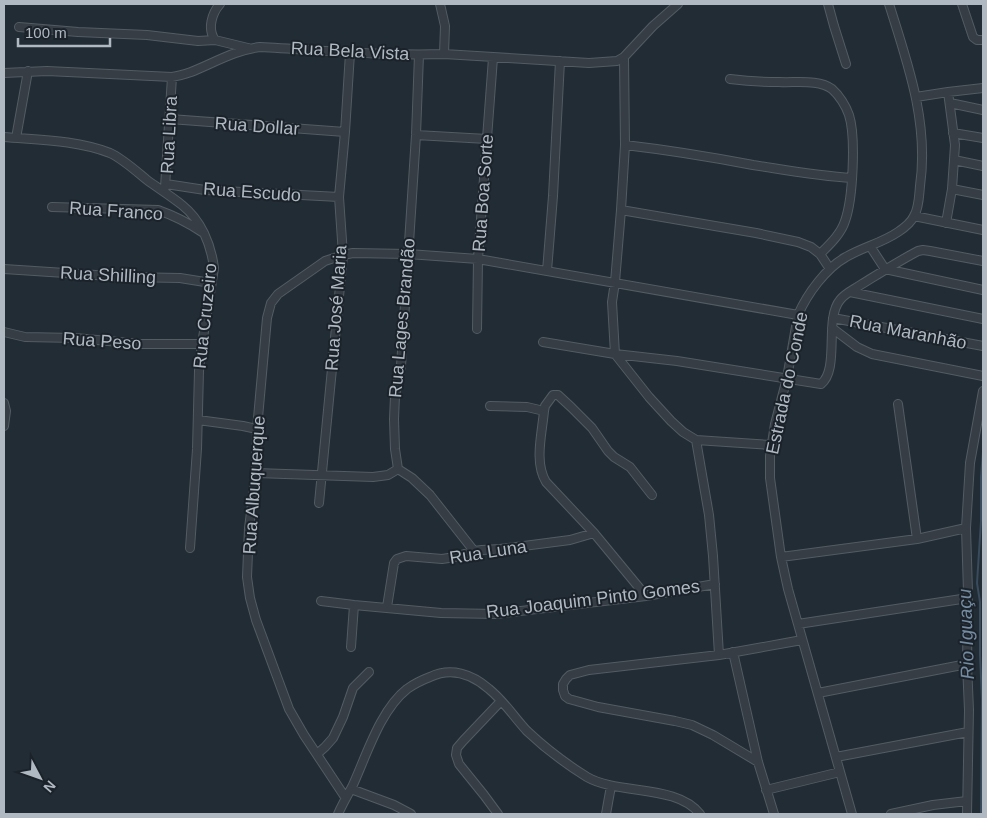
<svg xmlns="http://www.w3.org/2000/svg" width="987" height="818" font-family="Helvetica,sans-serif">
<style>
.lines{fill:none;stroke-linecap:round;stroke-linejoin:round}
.stream{stroke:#394b5c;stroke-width:2}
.minor-casing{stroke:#535b63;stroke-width:10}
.minor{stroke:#363d45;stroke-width:8}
.labels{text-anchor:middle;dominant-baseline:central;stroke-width:4;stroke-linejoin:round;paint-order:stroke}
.street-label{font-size:18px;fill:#b0b8c2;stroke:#1b222a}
.water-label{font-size:19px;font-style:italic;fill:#748ba2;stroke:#1b222a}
</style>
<rect width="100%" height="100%" fill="#222c34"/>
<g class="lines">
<path class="stream" d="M981,814L982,699L980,655V602L977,583L981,521V477L983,452"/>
<defs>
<path id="minor" d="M220,4C212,13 207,29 215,40L248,48
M440,4L445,26L444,54
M828,4L834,26L846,64
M962,4L973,37L977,40H983
M19,27L78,32L147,35L198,41L215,40
M419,55L416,135L401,366L395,396L394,419L395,449L398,469L412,478L430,495L474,551
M4,73L47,71L172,77C178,76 185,74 191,72C214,63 235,50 260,47C321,50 382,56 444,54L589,63L617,61L624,57L653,26L678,4
M730,79C746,81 763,82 779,82C795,83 819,79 832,89C839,95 846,106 849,115C856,137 853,199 845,221C841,234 829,245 820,254L830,269
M916,97L948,92L983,88
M950,103L983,110
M170,119L345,132
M953,133L983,138
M416,135L487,139
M4,137C39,140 76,140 110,153C123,159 136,171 147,180C158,188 171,196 182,205C201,220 211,244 214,268L202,344L199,371L197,449L190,548
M16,138L28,71
M625,145C668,150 711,157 753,165C786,170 818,176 852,178
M954,160L983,166
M166,184L205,190L339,197
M165,187L172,77
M952,189L983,195
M52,207L158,210C175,216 187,222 202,232
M621,210L756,233L798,242L811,247L820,254
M914,216L983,230
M946,223L952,189L955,145L948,92
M870,246L885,269L983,290
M4,269L126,277L180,278L211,283
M547,271L553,196L560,61
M850,292L983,319
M833,318L983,346
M832,328L857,347L872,354L983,376
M477,329L478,259L493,58
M4,332L25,337L75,338L141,344H202
M543,342L615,354L677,361L821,384C840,369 824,319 840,300C845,293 855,289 862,284C880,273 899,261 918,251L923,250L930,251L983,261
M615,354L649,397L671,421L683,432L696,440L709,515L713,556L719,655
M615,354L612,302L615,282L621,210L625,145L624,57
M4,403L6,411L4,426
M898,404L917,539
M490,406L527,407L544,411
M198,420L243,426L257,429
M696,440L771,445
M256,473L373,477L388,475L398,469
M319,503L343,255L339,197L345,132L350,53
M781,557L917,539L966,528
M646,596L594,533L546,482C534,462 542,434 544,411L545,406L553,395H558L571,407L592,428L608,451L614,457L630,467L652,495
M321,601L354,605L441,613L496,614L646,596L715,584
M387,607L394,563L397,559L406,556L442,559L455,557L474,551L482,550L500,549L570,540L594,533
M798,624L968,598
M351,647L354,605
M733,652L758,762L774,814
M818,693L967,664
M317,754L325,747L333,738L343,717L353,688L369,672
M836,757L968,732
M758,762L713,735L692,725L675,721L598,707L569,699L565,696L563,690V684L566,679L570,675L589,670L719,655L802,640
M351,789L394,805L411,814
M766,790L840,772
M345,797L304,735L289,709L256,620L250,598L247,577L249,528L256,473L257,429L267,318L271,303L278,294L325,261L343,255L353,253L408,254L478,259L798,315
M338,814C342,805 347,796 352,787C366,757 380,710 407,689C414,684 422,680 430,677C451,667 472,674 489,689C504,701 514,717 527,731C545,748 566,764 587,777C618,795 677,784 700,814
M498,814L484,795L459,764L456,755L457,748L463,741L501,701
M606,814L611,786
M852,814L788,589L781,557L770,478V456L775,424L787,378L798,315C807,294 826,268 846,257C863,247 882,243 898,232C904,228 911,223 914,216C919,208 919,196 920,186C929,123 908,64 889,4
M891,814L933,805L967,801
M967,814L969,710L967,664L968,592L966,528L970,463L983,391"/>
</defs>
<use href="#minor" class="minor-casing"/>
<use href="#minor" class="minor"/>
</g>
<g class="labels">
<g class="street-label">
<text transform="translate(350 51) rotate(3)">Rua Bela Vista</text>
<text transform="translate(257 126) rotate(4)">Rua Dollar</text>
<text transform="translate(169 135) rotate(-87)">Rua Libra</text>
<text transform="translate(252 192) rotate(4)">Rua Escudo</text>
<text transform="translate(483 193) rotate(-86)">Rua Boa Sorte</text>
<text transform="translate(116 211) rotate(4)">Rua Franco</text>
<text transform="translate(108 275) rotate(3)">Rua Shilling</text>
<text transform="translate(336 308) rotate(-86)">Rua José Maria</text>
<text transform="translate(205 316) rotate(-84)">Rua Cruzeiro</text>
<text transform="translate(402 318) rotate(-85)">Rua Lages Brandão</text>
<text transform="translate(908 332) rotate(11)">Rua Maranhão</text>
<text transform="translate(102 341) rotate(4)">Rua Peso</text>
<text transform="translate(787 383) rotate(-78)">Estrada do Conde</text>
<text transform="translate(254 485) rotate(-86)">Rua Albuquerque</text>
<text transform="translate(488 552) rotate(-9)">Rua Luna</text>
<text transform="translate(593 599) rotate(-7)">Rua Joaquim Pinto Gomes</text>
</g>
<g class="water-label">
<text transform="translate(966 634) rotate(-92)">Rio Iguaçu</text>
</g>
</g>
<rect width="987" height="818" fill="none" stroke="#b0b8c2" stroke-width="10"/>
<g transform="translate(40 778) rotate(131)" stroke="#1b222a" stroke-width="4" paint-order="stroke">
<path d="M0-4L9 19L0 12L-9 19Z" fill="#b0b8c2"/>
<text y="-8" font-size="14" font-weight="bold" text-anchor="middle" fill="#b0b8c2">N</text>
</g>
<path d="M18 38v8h92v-8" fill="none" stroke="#b0b8c2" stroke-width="2.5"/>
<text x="25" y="38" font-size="15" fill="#b0b8c2" stroke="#1b222a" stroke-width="4" paint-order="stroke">100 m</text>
</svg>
